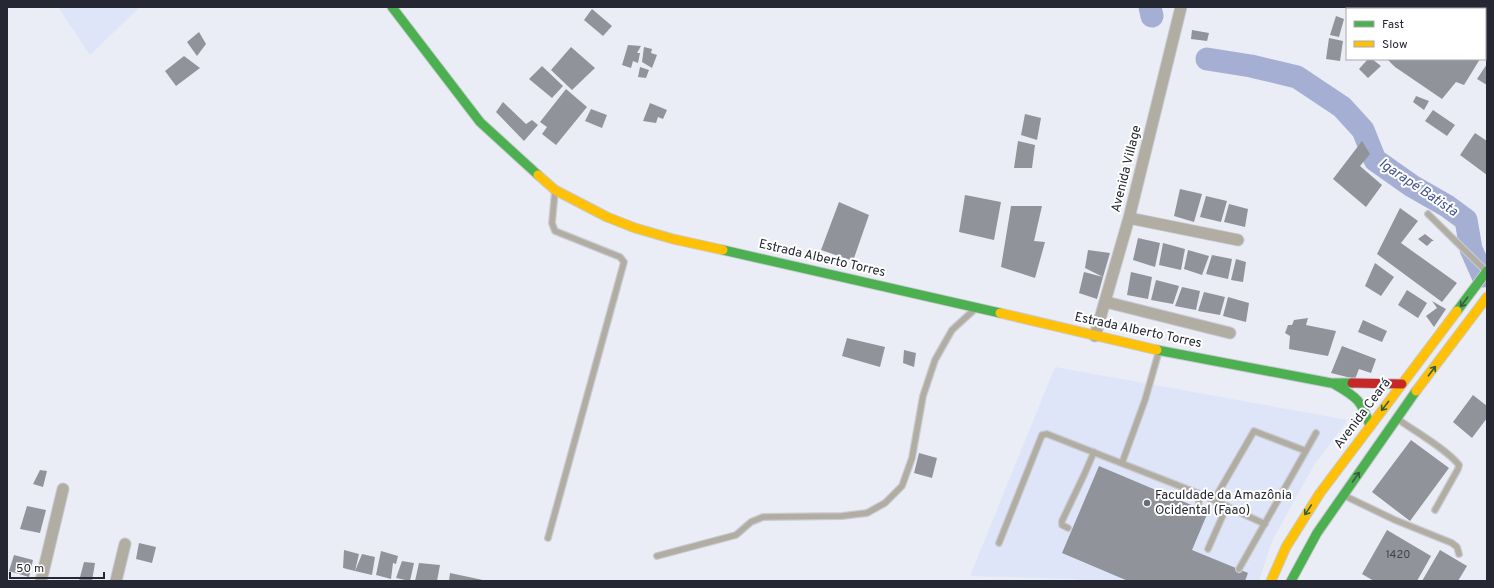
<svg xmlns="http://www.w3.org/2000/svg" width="1494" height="588" font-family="Overpass,sans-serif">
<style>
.built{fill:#dfe5f8}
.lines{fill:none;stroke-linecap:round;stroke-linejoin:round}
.river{stroke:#a4afd3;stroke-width:23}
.building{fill:#90939a}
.lane-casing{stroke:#c7cad1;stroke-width:8}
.street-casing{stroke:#c7cad1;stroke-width:13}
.fast-casing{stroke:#c7cad1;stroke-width:11}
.slow-casing{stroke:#c7cad1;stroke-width:11}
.jam-casing{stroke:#c7cad1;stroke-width:11}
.lane{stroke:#b2ada2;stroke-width:5.5}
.street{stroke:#b2ada2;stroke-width:11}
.fast{stroke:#4caf50;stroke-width:9}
.slow{stroke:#ffc107;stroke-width:9}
.jam{stroke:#c62828;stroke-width:9}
.oneway{stroke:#355e3e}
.poi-dot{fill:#6a6d76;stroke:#fff;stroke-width:1.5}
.labels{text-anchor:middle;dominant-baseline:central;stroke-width:4;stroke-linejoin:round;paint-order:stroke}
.number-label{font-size:11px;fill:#40434c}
.street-label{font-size:13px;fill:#252832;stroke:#fff}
.poi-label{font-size:13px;fill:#252832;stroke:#fff;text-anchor:start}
.water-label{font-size:14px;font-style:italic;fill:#435391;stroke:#fff}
</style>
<rect width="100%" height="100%" fill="#eaedf5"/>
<path class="built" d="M58,7H140L90,55Z
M1055,367L1348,420L1314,465L1272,541L1259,581H1076V579L970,576Z"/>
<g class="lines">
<path class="river" d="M1150,7L1152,16
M1207,59L1251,66L1297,77L1342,107L1363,130L1375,160L1412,186L1447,206L1466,220L1471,249L1483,276"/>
</g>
<path class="building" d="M1376,7H1487V47L1485,50V9H1375Z
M592,9L612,26L603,36L584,20Z
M1336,16L1344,19L1339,37L1330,35Z
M1192,30L1209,33L1207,41L1191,39Z
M199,32L206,44L197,56L187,42Z
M1329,38L1343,41L1340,61L1326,59Z
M628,45L641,46L637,53H640L638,63L633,61L631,68L622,65Z
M571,47L595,68L572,90L551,70Z
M644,47L652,49L651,53L657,55L652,68L642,62Z
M184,56L200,68L176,86L165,71Z
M1368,59H1372L1381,66L1368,78L1359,69Z
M1387,59H1480L1464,85L1456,82L1442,99L1395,67Z
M1487,64V85L1477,79Z
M542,66L563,86L552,98L529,79Z
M640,67L649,70L646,78L638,77Z
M566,89L587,107L556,145L542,134L547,127L540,122Z
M1416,96L1429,101L1424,110L1413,102Z
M503,102L526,124L532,120L538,125L524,141L496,112Z
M650,103L667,110L663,119L658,117L656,123L643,121Z
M591,109L607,115L602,128L585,121Z
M1433,110L1455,125L1447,136L1425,121Z
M1025,114L1041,118L1037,140L1021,135Z
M1475,133L1487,141V175L1460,155Z
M1018,141L1035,145L1032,168H1014Z
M1362,141L1370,154L1360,166L1382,185L1366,207L1333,179Z
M1180,189L1202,194L1194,222L1174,216Z
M965,195L1001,202L994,240L959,232Z
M1206,196L1227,201L1221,222L1200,217Z
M839,202L869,215L853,261L821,250Z
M1229,204L1248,209L1245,227L1224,222Z
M1011,206H1042L1034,241L1045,242L1035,278L1001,267Z
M1400,208L1418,221L1401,243L1457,283L1442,302L1377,254Z
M1425,234L1434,241H1432L1427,246L1418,239Z
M1138,238L1160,243L1155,267L1133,260Z
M1163,243L1185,249L1181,270L1159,265Z
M1088,250L1110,253L1103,277L1085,268Z
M1188,250L1209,256L1202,275L1184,269Z
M1212,255L1232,259L1228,279L1206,274Z
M1236,259L1246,262L1243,282L1231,280Z
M1375,263L1394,277L1381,296L1365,286Z
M1084,272L1103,277L1097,299L1079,293Z
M1131,272L1152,277L1148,299L1127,295Z
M1156,280L1179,286L1173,304L1151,300Z
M1182,287L1200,291L1196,310L1175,306Z
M1407,290L1427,303L1418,318L1398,305Z
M1204,292L1225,297L1220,315L1198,311Z
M1228,297L1249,303L1246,322L1223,316Z
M1432,301L1446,309L1434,327L1426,316L1437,308Z
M1308,318L1306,325L1336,331L1328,356L1289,349L1290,336L1285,333L1288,325H1292L1294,320Z
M1363,320L1387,331L1382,342L1358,332Z
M847,338L885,347L880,367L842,356Z
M1342,346L1376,359L1371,373L1359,369L1355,379L1331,373Z
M904,350L916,353L914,367L903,363Z
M1473,395L1487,406V418L1472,438L1453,422Z
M1411,440L1449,468L1410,521L1372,492Z
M919,453L937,458L932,478L914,473Z
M1099,466L1208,512L1192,550L1248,573L1245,581H1128L1062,553Z
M40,470L47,471L43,487L33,484Z
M27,506L46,510L40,533L20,529Z
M1387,530L1431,556L1417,581H1374L1362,574Z
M139,543L156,547L152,563L136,559Z
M344,550L359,554L355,571L343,568Z
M1440,550L1467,566L1458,581H1422Z
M381,551L398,556L396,564L393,563L391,579L376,575Z
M362,554L375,557L372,575L355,571Z
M14,555L33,560L29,577L9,571Z
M402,561L414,563L410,581L396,578Z
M84,562L95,563L92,581H79Z
M419,563L440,565L437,581H415Z
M450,573L483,580V581H449Z"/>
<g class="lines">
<defs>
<path id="lane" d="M1428,214L1485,270
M1399,420C1416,432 1446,449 1459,465L1458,469L1435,510
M1122,463L1145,400L1159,351
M1200,494L1265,524
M1345,496L1395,520L1452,543L1457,547L1459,554
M1214,500L1254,431L1306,451
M1068,528L1062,525V521L1084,475L1094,452
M548,538L624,262L620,257L555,231L552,223L555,191
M999,543L1042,435L1047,434L1200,494L1198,509
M1208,549L1227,506
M657,556L736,535L751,522L763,517L842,516L867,513L885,503L902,486L912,458L923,396L935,360L952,330L975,309
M1239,569L1316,433"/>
<path id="street" d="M1129,218L1238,240
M1106,302L1230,333
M1095,336L1129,218L1181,7
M41,581L63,489
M116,581L125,544"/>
<path id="fast" d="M392,7L480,122L538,175
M723,250L1000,313
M1457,311L1487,271
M1157,350L1331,383H1352
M1334,384C1357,397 1362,401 1370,426
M1291,581L1317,533L1416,391"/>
<path id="slow" d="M538,175L555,190L607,217L635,228L673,239L723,250
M1000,313L1157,350
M1416,391L1487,297
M1271,581L1286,547L1320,493L1457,311"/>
<path id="jam" d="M1352,383L1402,384"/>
</defs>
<use href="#lane" class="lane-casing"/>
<use href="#street" class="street-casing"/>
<use href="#fast" class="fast-casing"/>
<use href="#slow" class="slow-casing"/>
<use href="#jam" class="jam-casing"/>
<use href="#lane" class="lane"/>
<use href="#street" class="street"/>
<use href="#fast" class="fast"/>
<use href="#slow" class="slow"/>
<use href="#jam" class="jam"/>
</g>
<defs><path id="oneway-shaft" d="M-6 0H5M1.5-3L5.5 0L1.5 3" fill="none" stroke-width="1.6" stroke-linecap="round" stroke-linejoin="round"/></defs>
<g class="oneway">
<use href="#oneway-shaft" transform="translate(1464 302) rotate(127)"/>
<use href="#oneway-shaft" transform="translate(1432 371) rotate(-53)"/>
<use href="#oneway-shaft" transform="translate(1385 406) rotate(128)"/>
<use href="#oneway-shaft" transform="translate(1356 477) rotate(-55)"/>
<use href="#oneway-shaft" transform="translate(1308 510) rotate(124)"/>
</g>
<circle class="poi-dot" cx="1147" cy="503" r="4"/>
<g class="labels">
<g class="number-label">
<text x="1398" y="555">1420</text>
</g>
<g class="street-label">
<text transform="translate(1127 169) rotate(-76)">Avenida Village</text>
<text transform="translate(822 259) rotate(13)">Estrada Alberto Torres</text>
<text transform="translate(1138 331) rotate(12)">Estrada Alberto Torres</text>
<text transform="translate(1363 414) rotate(-53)">Avenida Ceará</text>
</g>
<g class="poi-label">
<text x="1155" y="496">Faculdade da Amazônia<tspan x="1155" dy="15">Ocidental (Faao)</tspan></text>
</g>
<g class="water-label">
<text transform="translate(1418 188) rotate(34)">Igarapé Batista</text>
</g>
</g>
<rect width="1494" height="588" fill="none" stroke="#252832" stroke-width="16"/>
<rect x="1346" y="8" width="140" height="52" fill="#ffffff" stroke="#a8a9ad"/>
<rect x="1354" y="21" width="20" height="6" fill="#4caf50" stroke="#a8a9ad"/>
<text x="1382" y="28" font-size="12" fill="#252832">Fast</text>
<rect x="1354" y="41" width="20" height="6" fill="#ffc107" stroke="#a8a9ad"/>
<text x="1382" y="48" font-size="12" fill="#252832">Slow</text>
<path d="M10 572v6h94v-6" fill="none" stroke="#252832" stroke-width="2"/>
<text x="16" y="572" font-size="12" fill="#252832" stroke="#ffffff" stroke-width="3" paint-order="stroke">50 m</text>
</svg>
